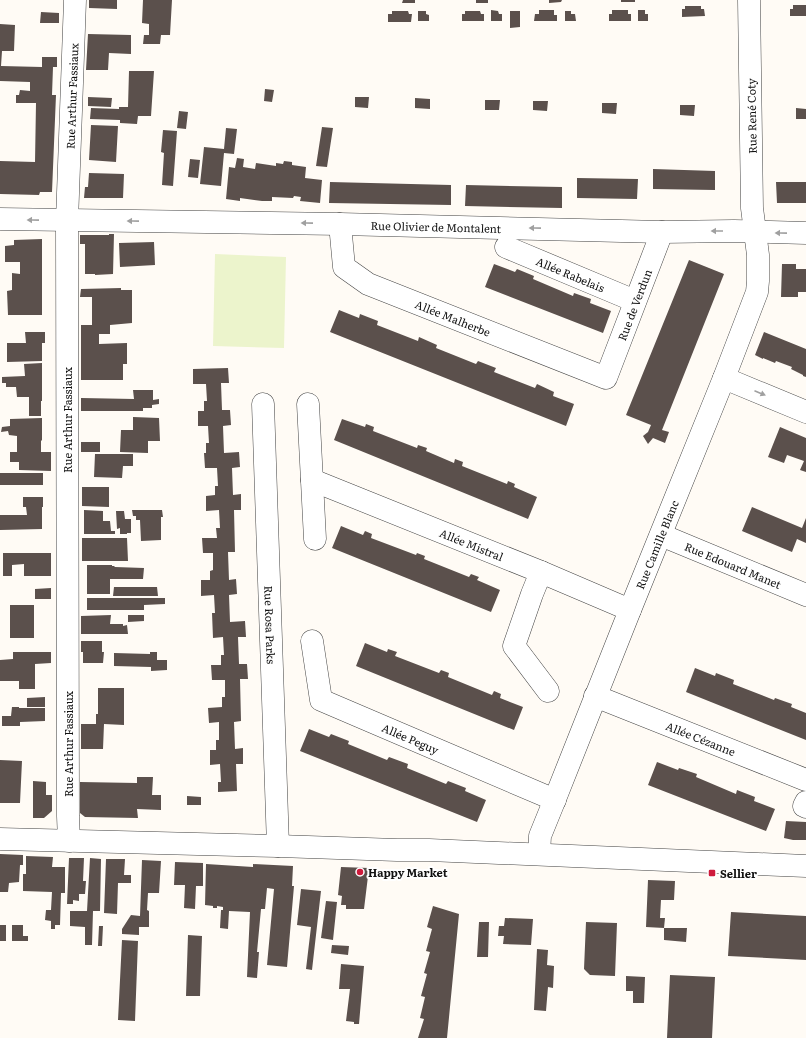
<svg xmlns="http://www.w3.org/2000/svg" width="806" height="1038" font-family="Literata,serif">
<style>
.pitch{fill:#ecf4cc}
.building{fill:#5b504c}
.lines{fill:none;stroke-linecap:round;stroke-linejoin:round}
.minor-casing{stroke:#444;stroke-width:23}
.minor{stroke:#fff;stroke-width:22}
.oneway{fill:#a0a0a0}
.poi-dot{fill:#cf1b3c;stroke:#fff;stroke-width:1.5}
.labels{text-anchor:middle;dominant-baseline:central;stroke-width:4;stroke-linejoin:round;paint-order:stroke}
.street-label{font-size:11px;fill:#111;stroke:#fff}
.poi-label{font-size:11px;font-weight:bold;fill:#111;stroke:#fff;text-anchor:start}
</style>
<rect width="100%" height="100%" fill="#fffbf5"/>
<path class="pitch" d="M215,254L286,257L284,348L213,346Z"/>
<path class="building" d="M89,0H117V9L89,8Z
M143,0H172L170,35H161L160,44H143L144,35H149V24L142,23Z
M403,0H415V3H402Z
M476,0H488V3H476Z
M549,0H562L561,2L549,3Z
M621,0H635V2H621Z
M793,5H806V16H790V9H793Z
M685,6H701V9H704L705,16L682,17V9H685Z
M491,10L498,11L499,14H502V21H491Z
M539,10H554V15H557V21H534L535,14H539Z
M612,10H628V14H631V21H609V14H612Z
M638,10H645V14H648V21H638Z
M392,11H408L409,14H412L411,22H388V14H392Z
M418,11H426V14L429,15V21H418Z
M465,11H480L481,14H484V21H462V14H465Z
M510,11H520V27L510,28Z
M565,11H571V14H575L576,21H565Z
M41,12L59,13V23H40Z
M0,24L15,25L14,51H2L1,66L42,67V57H57V67H53L52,95H56L52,192H40L39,195L0,194V161L35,162L36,103H16V95H19L20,90L30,91V82L0,81Z
M88,34L131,35V54L109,53L108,70H86Z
M129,71H154L151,116H138L137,124L120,123V120L90,119L91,108L119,109V107H128Z
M265,89L274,90L272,102L264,101Z
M88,97L112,98L111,107L88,106Z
M355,97H369L368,108L355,107Z
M415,98L430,99V109L415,108Z
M485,100H500L499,110H485Z
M533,101H548L547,111L533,110Z
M602,103H617L616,114L602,113Z
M680,105H695L694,116L680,115Z
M796,108L806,109V119H796Z
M179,111L188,112L186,129L177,128Z
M91,125L118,126L116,162L89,160Z
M322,127L333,128L327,167L316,166Z
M226,128L237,129L234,154L224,153L221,186L200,184L204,147L224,149Z
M163,130L177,131L173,186L162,185L164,153L161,152Z
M237,158L244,159L243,167L255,169L256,163L276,166V163L283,164L284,161L292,162V165L306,167L305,178L322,180L320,203L300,201L301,197L294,196L293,198L272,197V201H262L240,198V201L226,199L229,167L235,168Z
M190,159L200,160L198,178L188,177Z
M653,169L715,171V190L653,189Z
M89,173L124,174L123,198H84L85,187H88Z
M577,178L638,179L637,199L577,198Z
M330,182L451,185V205L329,203Z
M776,182H806V203H777Z
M466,185L562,187V208L465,206Z
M109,234H114L113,274L95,275V274H85V244H80V235H109Z
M42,239V315H8L7,291L12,290V273L20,274V262H5V246L14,245V240Z
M154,242L155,265L120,267L119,243Z
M689,260L724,274L662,430L669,432L665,443L653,438L648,444L643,436L648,432L651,425L626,415Z
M494,264L515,272L517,269L534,276L533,279L573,296L574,293L591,299L590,303L611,311L603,333L485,287Z
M782,264H796V269H806V292H798V297H781Z
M121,288V290H132V323L110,325V334H99V344L127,343V364H123V380H81V325H92V297H80L81,289Z
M339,310L359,318L360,314L378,321L377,325L418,341L419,337L437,345L436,348L476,364L478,361L496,368L494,372L535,388L537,384L554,392L553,396L574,404L566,426L330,332Z
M25,332H45V343H42V361L7,362V343H26Z
M764,332L806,349V377L803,376V375L791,369L792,367L776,361L775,363L763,358V359L755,355Z
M42,363V401H41V416H29V397H17L16,387H6V383H2V377L25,376L24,364Z
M228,368L229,383H221L222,410H230L231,425L223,426L224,453L239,452L240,467L232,468L233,495L241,494V510H234L235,552H228L229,580L236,579L237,594L229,595L230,622L245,621L246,637H238L239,664H247L248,679H240L241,721L234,722L235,749L243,748V764H236L237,791L218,792V782H221L220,764L210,765V750H216V740H219V722L209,723L208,708L222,707V697H225V680H212L211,665H221V655H224L223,637L213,638L212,613H215L214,595L201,596V580H210V571L213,570V553H203L202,538H217L216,528H220L219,510L206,511V496L215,495V486H218L217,468H205L204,453H206V443H209L208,426H198V411H204V401H207L206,384H193V369Z
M133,390H153V400L159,399V404L152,405V408H143V411H81V398L134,399Z
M133,417L159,418L160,441H148V453L120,452L121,430H133Z
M42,418V440L41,441V452H51V471L19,470V462H10V452H17V436L9,435L8,431L1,432L2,427L10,426V419Z
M342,419L365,427L366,424L374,427L373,431L417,448L418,445L427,448L426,451L454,463L455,459L463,462L462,466L507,484L508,481L515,484L514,487L537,497L528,519L334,440Z
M780,427L806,438V472L800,470L804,461L787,455L784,463L768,457Z
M81,442H100V452H81Z
M95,454H133V466H123L122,478L94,477Z
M0,473H43V485H0Z
M82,487H109V507L82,506Z
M23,497H43V507H42V529L0,530V515H27L26,507H23Z
M752,507L802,528L806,518V543L797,539L792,552L742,531Z
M84,510L103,511V521H110L111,531H115V534H84Z
M132,510H162L163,517H161V540L141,541L140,520H136V516H133Z
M116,511H124L125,519H131V533H127V534H120V528L117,529Z
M341,526L363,535L365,531L372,534L371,538L416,555L417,553L425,556L424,559L469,577L471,574L479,577L477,580L500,590L491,612L332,548Z
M82,538H127L128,561H82Z
M3,553H51V576H24V564L12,565V576H3Z
M87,565H112V566H114L115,567L144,568L143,579H110V594H87Z
M114,587H157L158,596H113Z
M51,588V599H35V589Z
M87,598H165V604L144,605V610H87Z
M10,605H34V638H10Z
M111,615L110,624H123V626L127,625L128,634H81V616Z
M128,615H144V621L128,622Z
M81,641H102V652H104L103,663H83V652H81Z
M365,643L387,652L388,649L397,652L395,656L439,673L441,670L449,673L448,677L492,695L494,691L501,694L500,698L523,707L514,730L356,666Z
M13,652H51V663L35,664V689H19V681H0V660L13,659Z
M150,652H157V660H167V670L151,671V667L114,666V653L150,654Z
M695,668L715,676L716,673L734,680L733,684L774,700L775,698L792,704L791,707L806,713V740L686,692Z
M98,688H124V725L104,724L103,749H81V724H96V714H98Z
M45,697V707H27V698Z
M12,707H19V708H45V721L20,722V726H2V716H11Z
M309,729L329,737L331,734L349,741L348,744L387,760L389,757L408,764L407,768L446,784L448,781L466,788L465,791L486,800L477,822L300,751Z
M0,760L22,761L20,803H0Z
M657,762L678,770L679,768L697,774L696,777L736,794L737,790L755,797L754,801L775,809L766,831L648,785Z
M137,777H153L152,795H161V810L137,809L138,818L85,817L80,813V782L137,783Z
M33,781L46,782V795H52V811L44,818H33Z
M187,796L201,797V805H187Z
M786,821L806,822V840H793L784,838Z
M0,854L23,855V865H20L19,882L9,883L8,892H0Z
M26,856L53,857L52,867H65V893H61L60,925H55V929H51V921L45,920L46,910H51L52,892L23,891V874H26Z
M69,858H84L83,881H86L85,894H79V901L73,900V904H67Z
M90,858L101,859L100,911H93L92,945H85V927L70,926V911H87Z
M106,859H125L124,875H131V883H118L117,914L104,913Z
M142,860L161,861L159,893H148L147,910L149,911V927H139V935L122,934V929L131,915L140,916Z
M175,862L203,863V886H196L195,909L184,908L185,885H174Z
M206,864L253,867V864L293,866L292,886H294L287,967L267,965L274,889L267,888L265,909H261L257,952H259L257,978L247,977L250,912L229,911L228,929L220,928L221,910H223V907L217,906V908H213V906L205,905Z
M341,867L369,868L364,909H346V905H341L342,896L338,895Z
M648,880L675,881L674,900H661L660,918H665L664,928L646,927Z
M301,889L321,891L312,970L306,969L311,927L297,925Z
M326,901L337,902L333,940L321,938Z
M433,906L459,914L447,1038H418L424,1019L420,1018L425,997L421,996L427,974L424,973L430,952L426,951L432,929L427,927Z
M731,912L806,916V960L728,956Z
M505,918L533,919L531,945L503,944L504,936H498L499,926H504Z
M479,922H489L488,957H477Z
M586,922L617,923L615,976L590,975L584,969Z
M0,925H6V941H0Z
M12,925H23V936H28V941H12Z
M99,926H103L102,946H98Z
M664,928H687L686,942L664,940Z
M188,935L202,936L200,996H186Z
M122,940L138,941L135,1021L118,1020Z
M332,945L349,946L348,955L331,953Z
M537,949L548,950L547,965L554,966L553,988L548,987L546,1011L534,1010Z
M341,964L364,966L359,1024H354V1022L346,1021L350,989H339Z
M670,975L715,977L712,1038H667Z
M626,976L645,977L644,1003H633V991H626Z"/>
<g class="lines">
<defs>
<g id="minor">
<path id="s1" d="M0,219L340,224L662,232L734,231L806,233"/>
<path id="s2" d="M340,224L344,267L368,284L606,378L662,232"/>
<path id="s3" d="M506,247L635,301"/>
<path d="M724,378L806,412"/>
<path id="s4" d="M263,404L278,846"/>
<path d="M308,404L315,539"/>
<path id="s5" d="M312,480L541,572L630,610"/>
<path id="s6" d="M661,535L806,595"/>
<path d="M541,572L532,594L514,646L548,691"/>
<path id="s7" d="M312,641L321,700L555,800"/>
<path id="s8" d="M595,696L806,780"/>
<path d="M806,802L804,806L806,807"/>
<path d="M0,839L278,846L397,850H429L806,866"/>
<path id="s9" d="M69,841L68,816L67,221L75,0"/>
<path id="s10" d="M539,854L540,836L553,804L630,610L724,378L757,292L758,281V255L752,208L749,0"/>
</g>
</defs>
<use href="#minor" class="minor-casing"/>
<use href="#minor" class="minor"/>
</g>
<defs><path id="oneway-solid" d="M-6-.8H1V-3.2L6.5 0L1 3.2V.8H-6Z"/></defs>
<g class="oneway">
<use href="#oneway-solid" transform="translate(33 220) rotate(-179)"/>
<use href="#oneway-solid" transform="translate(133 221) rotate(-179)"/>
<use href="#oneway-solid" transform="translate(307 223) rotate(-179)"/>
<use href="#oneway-solid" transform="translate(535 228) rotate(-179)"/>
<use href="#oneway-solid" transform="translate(717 231) rotate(180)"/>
<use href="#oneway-solid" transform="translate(781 233) rotate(-179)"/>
<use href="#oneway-solid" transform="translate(760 393) rotate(23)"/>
</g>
<g class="poi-dot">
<circle cx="360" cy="872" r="4"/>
<rect x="708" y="869" width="8" height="8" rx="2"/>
</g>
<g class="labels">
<g class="street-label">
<text stroke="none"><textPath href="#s9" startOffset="745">Rue Arthur Fassiaux</textPath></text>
<text transform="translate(751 116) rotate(-91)">Rue René Coty</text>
<text stroke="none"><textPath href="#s1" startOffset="436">Rue Olivier de Montalent</textPath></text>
<text stroke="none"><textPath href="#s3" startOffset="70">Allée Rabelais</textPath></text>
<text stroke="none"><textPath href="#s2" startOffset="407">Rue de Verdun</textPath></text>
<text stroke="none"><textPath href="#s2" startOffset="164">Allée Malherbe</textPath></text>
<text transform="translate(67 420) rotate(-90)">Rue Arthur Fassiaux</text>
<text stroke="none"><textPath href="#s5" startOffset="172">Allée Mistral</textPath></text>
<text stroke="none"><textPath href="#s10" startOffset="332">Rue Camille Blanc</textPath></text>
<text stroke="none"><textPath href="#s6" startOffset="78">Rue Edouard Manet</textPath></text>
<text stroke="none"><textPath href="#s4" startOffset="221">Rue Rosa Parks</textPath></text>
<text stroke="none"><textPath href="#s8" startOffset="114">Allée Cézanne</textPath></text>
<text stroke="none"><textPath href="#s7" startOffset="157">Allée Peguy</textPath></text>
<text transform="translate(68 744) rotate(-90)">Rue Arthur Fassiaux</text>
</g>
<g class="poi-label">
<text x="368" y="872">Happy Market</text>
<text x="720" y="873">Sellier</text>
</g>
</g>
</svg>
